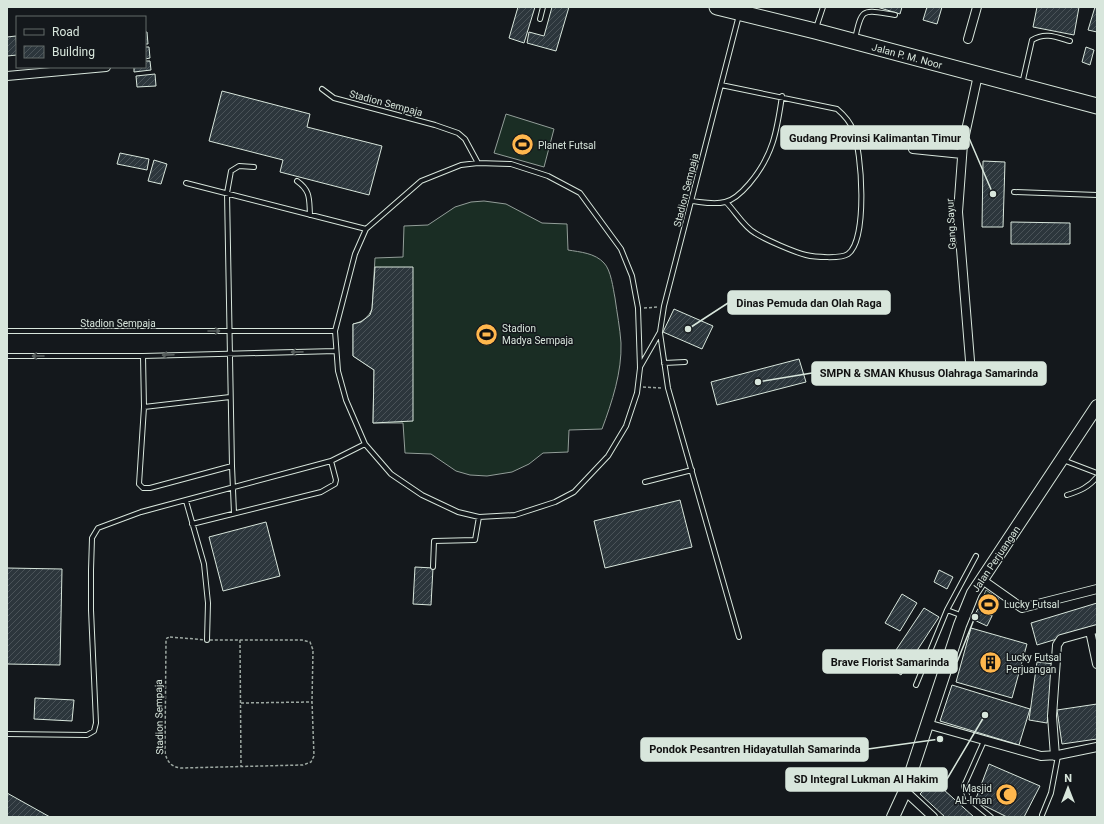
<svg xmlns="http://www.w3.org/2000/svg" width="1104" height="824" font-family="Roboto,sans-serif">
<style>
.pitch{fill:#1a2d24;stroke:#939e99}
.building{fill:url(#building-hatch);stroke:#d8e6dc}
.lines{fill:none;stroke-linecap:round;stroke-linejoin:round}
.lane-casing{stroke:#d8e6dc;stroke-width:6}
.street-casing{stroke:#d8e6dc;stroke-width:10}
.secondary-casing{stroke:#d8e6dc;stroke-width:14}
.highway-casing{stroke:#d8e6dc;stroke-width:17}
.path{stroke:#9da8a2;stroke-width:1.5;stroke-dasharray:3 2;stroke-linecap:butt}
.lane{stroke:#14181c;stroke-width:4}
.street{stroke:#14181c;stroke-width:8}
.secondary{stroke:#14181c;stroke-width:12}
.highway{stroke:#14181c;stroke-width:15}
.oneway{stroke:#59605f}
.labels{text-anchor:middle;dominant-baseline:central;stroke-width:3;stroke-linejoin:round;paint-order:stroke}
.street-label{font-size:10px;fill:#d8e6dc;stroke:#14181c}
.poi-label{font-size:10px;fill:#d8e6dc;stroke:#14181c;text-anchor:start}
.leader{fill:none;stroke:#d8e6dc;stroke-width:1.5}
.callout-dot{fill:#d8e6dc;stroke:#14181c;stroke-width:1.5}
.callout{fill:#d8e6dc;stroke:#d8e6dc;stroke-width:1.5}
.callout-label{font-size:11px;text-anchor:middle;font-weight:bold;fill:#111}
</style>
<defs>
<pattern id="building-hatch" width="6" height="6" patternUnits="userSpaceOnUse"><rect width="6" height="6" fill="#2c363c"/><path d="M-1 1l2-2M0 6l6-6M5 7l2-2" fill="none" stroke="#4a5358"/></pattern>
</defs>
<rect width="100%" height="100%" fill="#14181c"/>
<path class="pitch" d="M506,114L554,129L544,167L494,153Z
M484,201L506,204L542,223L567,224L568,250C580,252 595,253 604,263C611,270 613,288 615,298C617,313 620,328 621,343C622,372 612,402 602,429L569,430L568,452L543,453L529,464L512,472L487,476L470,475L456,471L431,454L405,453L403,423H373L374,370L353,356V324C362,322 368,318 372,309L375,258L403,257L404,226L428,225L455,207L471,202Z
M986,590L999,599L992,616L978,609Z"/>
<path class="building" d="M518,7H535L524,43L509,38Z
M552,7H569L556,51L527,43L529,32L544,36Z
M877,7H902L900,14Z
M927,7H942L937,24L923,20Z
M1037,7H1079L1074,35L1033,27Z
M1095,7H1097V32L1088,30Z
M145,32H147L148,44H145Z
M16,36L17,55L7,56V37Z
M145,47H149L150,58L145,59Z
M1086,47L1094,50L1090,65L1082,62Z
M145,61H150L151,70L134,72V67H145Z
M155,74L156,86L137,87L136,76Z
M222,91L310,114L307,127L382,146L369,195L280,172L283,160L209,141Z
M120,153L149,159L147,170L117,164Z
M154,160L167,164L161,184L148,181Z
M983,161L1005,162L1003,227H982Z
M1011,222L1070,223V244H1011Z
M375,267H413V421L373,423L374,370L353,356V324L361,322L370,315L372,309Z
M674,309L713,326L702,349L663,332Z
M799,359L806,382L717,405L711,382Z
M680,500L692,547L605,568L594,521Z
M266,522L280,576L223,591L209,537Z
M415,567L433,568L431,605L413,604Z
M7,568L62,569L60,665L7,664Z
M939,570L953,577L947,589L934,582Z
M902,594L917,603L900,631L885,623Z
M1097,603V627L1037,645L1031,623Z
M924,608L939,617L901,675L886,665Z
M978,609L992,616L987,626L972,619Z
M971,628L1027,644L1012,698L956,682Z
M1037,662L1055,664L1047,723L1029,720Z
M952,685L1030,709L1019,745L940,721Z
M35,698L74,700L72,721L34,719Z
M1097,704V739L1062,744L1057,710Z
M989,764L1040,786L1024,817H1007L975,801Z
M933,780L974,817H945L920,794Z
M7,793L50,817H7Z"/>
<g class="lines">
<defs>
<path id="lane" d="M540,19L543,7
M816,28L823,7
M855,39C862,6 863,10 895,15
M1022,84L1032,40C1045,32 1056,37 1070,41
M721,85L837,109C844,115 850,121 853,130C862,151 868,240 848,254C841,259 814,257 806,255C794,252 766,240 755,233C744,227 735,211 726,202
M322,89L334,98L435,125L458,133L465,139L478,163
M478,163L511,164L548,176L580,193L621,249L632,276L638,308L640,368L637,393L626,426L608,456L574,492L555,502L515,515L479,517L458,512L422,495L391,474L365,444L346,400L338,371L335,331L355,254L366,229L421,181L461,165Z
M297,181C311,191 309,199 310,215
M186,183L366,229
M1014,192L1097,195
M691,201C702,202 714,205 725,202C734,200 743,191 749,184C773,156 777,131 782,96
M7,331H335
M660,333L668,388L739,637
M7,356H143L336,351
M143,356L144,407L139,484L143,488H150L232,466L234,513
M664,363L685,362
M640,367L660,332L664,306L739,15
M144,407L230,397
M1063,460L1097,473
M232,466L227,193L231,171L239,166L254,167
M645,482L692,470
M1067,495C1080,491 1089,487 1097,477
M186,501L204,564L208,603L207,640
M192,524L321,492L335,484L336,480L331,461
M433,567L434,541L475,540L479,517
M947,610L976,556
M916,685L947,610L963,616
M7,734L87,735L94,731L96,723L91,610V570L92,538L98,528L141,512L331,461L365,444
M984,741L964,786L968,798L991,817
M1042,815L1051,793L1058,756"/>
<path id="street" d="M968,39L977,7
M7,76L106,67
M913,149L962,154
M971,373L958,212L963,144L978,75
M981,579L1022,608L1097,589
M1090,631L1097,664
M927,724L1041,756L1058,755L1097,747
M1055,756L1052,716L1057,645L1061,639L1097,629
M905,791L933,817"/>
<path id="secondary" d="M893,817L905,791L960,625L973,593L1097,406"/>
<path id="highway" d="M717,7L815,31L1097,106"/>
</defs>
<use href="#lane" class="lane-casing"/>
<use href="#street" class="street-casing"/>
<use href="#secondary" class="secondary-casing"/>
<use href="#highway" class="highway-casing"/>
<path class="path" d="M644,308L658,307
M643,387L662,388
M170,637L207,640H302L310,642L313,650L312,702L314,756L311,762L303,765L181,768C171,767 166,761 165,751L166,640L167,638Z
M240,640L241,766
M241,703L312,702"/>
<use href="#lane" class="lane"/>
<use href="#street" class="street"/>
<use href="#secondary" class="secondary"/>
<use href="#highway" class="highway"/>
</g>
<defs><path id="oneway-shaft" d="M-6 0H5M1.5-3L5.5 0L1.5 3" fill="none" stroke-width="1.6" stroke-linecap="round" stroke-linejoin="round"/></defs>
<g class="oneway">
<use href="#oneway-shaft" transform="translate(214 331)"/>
<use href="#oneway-shaft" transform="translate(297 352) rotate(179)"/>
<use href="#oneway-shaft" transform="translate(168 355) rotate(178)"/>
<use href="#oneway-shaft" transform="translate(38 356) rotate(-180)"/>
</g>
<defs>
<symbol id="stadium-disc" viewBox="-11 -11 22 22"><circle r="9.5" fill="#ffb74d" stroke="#14181c"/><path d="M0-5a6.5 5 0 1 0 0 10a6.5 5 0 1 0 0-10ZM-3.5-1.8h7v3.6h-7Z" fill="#111"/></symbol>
<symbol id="building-disc" viewBox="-11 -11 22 22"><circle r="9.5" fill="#ffb74d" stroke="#14181c"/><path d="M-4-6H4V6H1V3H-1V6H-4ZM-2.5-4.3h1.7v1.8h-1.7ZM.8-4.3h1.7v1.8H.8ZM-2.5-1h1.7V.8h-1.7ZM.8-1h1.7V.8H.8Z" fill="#111"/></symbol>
<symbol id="mosque-disc" viewBox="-11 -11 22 22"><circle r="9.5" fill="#ffb74d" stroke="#14181c"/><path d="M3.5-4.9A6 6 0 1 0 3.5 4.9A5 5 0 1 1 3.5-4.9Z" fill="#111"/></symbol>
</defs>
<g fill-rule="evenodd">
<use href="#stadium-disc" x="510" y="132" width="25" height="25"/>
<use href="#stadium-disc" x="474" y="322" width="25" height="25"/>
<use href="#stadium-disc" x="976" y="592" width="25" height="25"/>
<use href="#building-disc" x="978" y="650" width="25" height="25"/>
<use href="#mosque-disc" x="994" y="782" width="25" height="25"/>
</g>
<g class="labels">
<g class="street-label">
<text transform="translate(907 56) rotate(15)">Jalan P. M. Noor</text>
<text transform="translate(386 103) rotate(15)">Stadion Sempaja</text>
<text transform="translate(686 190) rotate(-76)">Stadion Sempaja</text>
<text transform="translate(951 224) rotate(-93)">Gang Sayur</text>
<text x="118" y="323">Stadion Sempaja</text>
<text transform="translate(996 559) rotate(-56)">Jalan Perjuangan</text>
<text transform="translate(159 717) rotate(-91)">Stadion Sempaja</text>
</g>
<g class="poi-label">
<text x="538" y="145">Planet Futsal</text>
<text x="502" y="328">Stadion<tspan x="502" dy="12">Madya Sempaja</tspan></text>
<text x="1004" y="604">Lucky Futsal</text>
<text x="1006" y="657">Lucky Futsal<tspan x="1006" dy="12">Perjuangan</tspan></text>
<text x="992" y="788" text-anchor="end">Masjid<tspan x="992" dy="12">AL-Iman</tspan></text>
</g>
</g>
<path class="leader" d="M993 194L969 138M688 329L728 303M758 382L812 373M975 617L957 662M940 739L868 749M985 715L947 779"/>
<g class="callout-dot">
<circle cx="993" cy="194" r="4"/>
<circle cx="688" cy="329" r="4"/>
<circle cx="758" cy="382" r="4"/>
<circle cx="975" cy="617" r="4"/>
<circle cx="940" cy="739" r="4"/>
<circle cx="985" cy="715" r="4"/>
</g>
<g class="callout">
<rect x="781" y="126" width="188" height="23" rx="4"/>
<rect x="728" y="291" width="162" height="23" rx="4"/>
<rect x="812" y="362" width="234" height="23" rx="4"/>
<rect x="823" y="650" width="134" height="23" rx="4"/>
<rect x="641" y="738" width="227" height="23" rx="4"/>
<rect x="786" y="768" width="161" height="23" rx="4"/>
</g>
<g class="callout-label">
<text x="875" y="142">Gudang Provinsi Kalimantan Timur</text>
<text x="809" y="307">Dinas Pemuda dan Olah Raga</text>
<text x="929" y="377">SMPN &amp; SMAN Khusus Olahraga Samarinda</text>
<text x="890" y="666">Brave Florist Samarinda</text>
<text x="755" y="753">Pondok Pesantren Hidayatullah Samarinda</text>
<text x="866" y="783">SD Integral Lukman Al Hakim</text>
</g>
<rect width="1104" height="824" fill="none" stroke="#d8e6dc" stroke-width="16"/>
<rect x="16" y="16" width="130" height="52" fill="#14181c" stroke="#626a69"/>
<rect x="24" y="29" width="20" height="6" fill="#14181c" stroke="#626a69"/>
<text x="52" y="36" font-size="12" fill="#d8e6dc">Road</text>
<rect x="24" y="46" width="20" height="12" fill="url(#building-hatch)" stroke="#626a69"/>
<text x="52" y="56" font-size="12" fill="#d8e6dc">Building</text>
<g transform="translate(1068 788)" stroke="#14181c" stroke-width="3" paint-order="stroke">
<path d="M0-3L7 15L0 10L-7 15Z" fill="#d8e6dc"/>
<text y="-6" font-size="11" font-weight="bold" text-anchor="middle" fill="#d8e6dc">N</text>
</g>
</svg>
